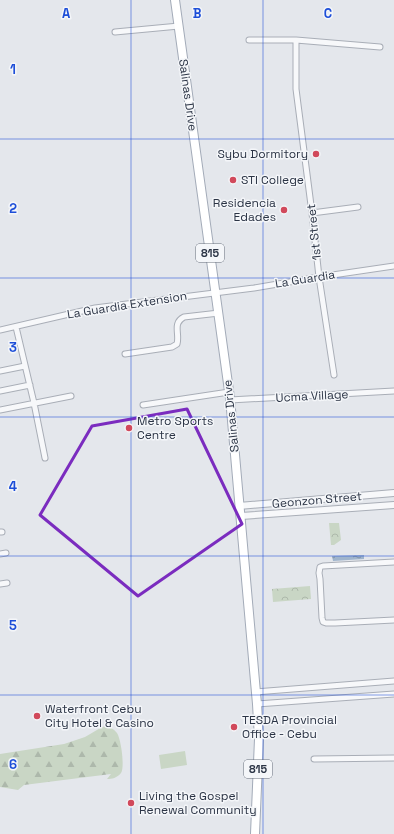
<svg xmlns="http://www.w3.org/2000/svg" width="394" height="834" font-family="'Space Grotesk',sans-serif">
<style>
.forest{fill:url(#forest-firs)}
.park{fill:url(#park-crowns)}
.pitch{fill:#c9d6c5}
.water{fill:url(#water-ripples)}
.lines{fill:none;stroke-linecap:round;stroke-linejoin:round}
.minor-casing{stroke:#a9aeb7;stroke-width:7}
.tertiary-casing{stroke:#a9aeb7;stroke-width:8}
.primary-casing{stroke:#a3abb8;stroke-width:10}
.minor{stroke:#f7f8fa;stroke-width:5}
.tertiary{stroke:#f7f8fa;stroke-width:6}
.primary{stroke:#fff;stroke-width:8}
.marked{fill:none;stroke:#7b2cbf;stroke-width:3;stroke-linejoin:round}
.grid{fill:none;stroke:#1d4ed8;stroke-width:1;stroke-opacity:0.55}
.poi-dot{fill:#d1495b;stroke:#f4f6f9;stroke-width:1.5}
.labels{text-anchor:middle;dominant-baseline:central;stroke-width:3;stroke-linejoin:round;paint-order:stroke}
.shield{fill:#f4f6f9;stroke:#676e7b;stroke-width:1}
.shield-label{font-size:11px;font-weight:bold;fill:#2b3445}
.street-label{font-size:12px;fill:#2b3445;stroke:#f4f6f9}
.poi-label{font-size:12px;fill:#2b3445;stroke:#f4f6f9;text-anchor:start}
.grid-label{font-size:13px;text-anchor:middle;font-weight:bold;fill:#1d4ed8;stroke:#f4f6f9;stroke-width:3;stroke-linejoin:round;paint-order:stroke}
</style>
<defs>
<pattern id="forest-firs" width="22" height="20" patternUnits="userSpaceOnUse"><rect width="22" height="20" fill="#c9d6c5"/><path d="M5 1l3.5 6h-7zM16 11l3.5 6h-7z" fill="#adb8ab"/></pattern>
<pattern id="park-crowns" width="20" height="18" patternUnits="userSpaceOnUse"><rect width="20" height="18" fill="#c9d6c5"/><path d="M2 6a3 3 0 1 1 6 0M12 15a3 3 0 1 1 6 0" fill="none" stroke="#adb8ab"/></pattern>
<pattern id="water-ripples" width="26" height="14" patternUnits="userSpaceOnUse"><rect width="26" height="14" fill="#9fb4cc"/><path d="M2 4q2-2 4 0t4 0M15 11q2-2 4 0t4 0" fill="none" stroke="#8293a7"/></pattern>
</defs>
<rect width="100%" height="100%" fill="#e4e7ec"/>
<path class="forest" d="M106,726C111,728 114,729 117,733C121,739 125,767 121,773C117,778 112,779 107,779L111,774L24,785L18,790L0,787V754L64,744L85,737L102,727Z"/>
<path class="park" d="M329,523H339L341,540L334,545H331Z
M310,586L311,599L273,602L272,589Z"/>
<path class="pitch" d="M185,751L187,765L161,769L159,755Z"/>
<path class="water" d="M364,555V559L333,561L332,556Z"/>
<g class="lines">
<defs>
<path id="minor" d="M115,32L179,26
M249,40H296L380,47
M296,40V89L312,213L319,277L334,375
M312,213L358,207
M16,327L34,403L45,458
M0,330L95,308L254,288L319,277L394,266
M125,354L172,347L177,344C180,334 172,323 184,317L219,313
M0,371L25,366
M0,391L30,385
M230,400L394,391
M143,405L229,392
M0,410L71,396
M0,532H2
M0,554L6,553
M394,562L323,566L320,567L319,573L320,579L322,618L323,622L326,623H335L394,620
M0,584L7,583
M255,692L394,681
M257,704L394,694
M314,759L394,758"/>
<path id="tertiary" d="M239,506L394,493
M241,516L394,505"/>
<path id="primary" d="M175,0L230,398L257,704L259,739L255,834"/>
</defs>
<use href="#minor" class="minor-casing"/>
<use href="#tertiary" class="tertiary-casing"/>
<use href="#primary" class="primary-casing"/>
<use href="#minor" class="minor"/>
<use href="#tertiary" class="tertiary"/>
<use href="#primary" class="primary"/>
</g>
<path class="marked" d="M187,409L242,524L138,596L40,515L92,426Z"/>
<path class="grid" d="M131,0V834M263,0V834M0,139H394M0,278H394M0,417H394M0,556H394M0,695H394"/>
<g class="poi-dot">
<circle cx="316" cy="154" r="4"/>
<circle cx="233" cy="180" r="4"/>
<circle cx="284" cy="210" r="4"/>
<circle cx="129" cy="428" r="4"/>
<circle cx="37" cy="716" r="4"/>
<circle cx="234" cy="727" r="4"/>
<circle cx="131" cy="803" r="4"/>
</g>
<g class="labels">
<g class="shield">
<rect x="196" y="244" width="28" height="18" rx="3"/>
<rect x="244" y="760" width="28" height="18" rx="3"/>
</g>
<g class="shield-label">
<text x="210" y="253">815</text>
<text x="258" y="769">815</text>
</g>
<g class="street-label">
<text transform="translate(188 95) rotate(82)">Salinas Drive</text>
<text transform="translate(314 232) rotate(-96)">1st Street</text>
<text transform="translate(305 279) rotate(-9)">La Guardia</text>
<text transform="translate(127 305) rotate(-9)">La Guardia Extension</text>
<text transform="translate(312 396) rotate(-3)">Ucma Village</text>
<text transform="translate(231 416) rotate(-96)">Salinas Drive</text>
<text transform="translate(317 500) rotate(-5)">Geonzon Street</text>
</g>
<g class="poi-label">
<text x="308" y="154" text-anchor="end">Sybu Dormitory</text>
<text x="241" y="180">STI College</text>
<text x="276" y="203" text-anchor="end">Residencia<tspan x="276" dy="14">Edades</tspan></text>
<text x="137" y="421">Metro Sports<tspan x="137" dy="14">Centre</tspan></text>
<text x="45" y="709">Waterfront Cebu<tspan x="45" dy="14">City Hotel &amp; Casino</tspan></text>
<text x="242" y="720">TESDA Provincial<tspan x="242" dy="14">Office - Cebu</tspan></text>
<text x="139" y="796">Living the Gospel<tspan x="139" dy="14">Renewal Community</tspan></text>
</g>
</g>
<g class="grid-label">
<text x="66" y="18">A</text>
<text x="197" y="18">B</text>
<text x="328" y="18">C</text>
<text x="13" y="74">1</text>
<text x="13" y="213">2</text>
<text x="13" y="352">3</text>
<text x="13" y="491">4</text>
<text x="13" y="630">5</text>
<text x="13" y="769">6</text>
</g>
</svg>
